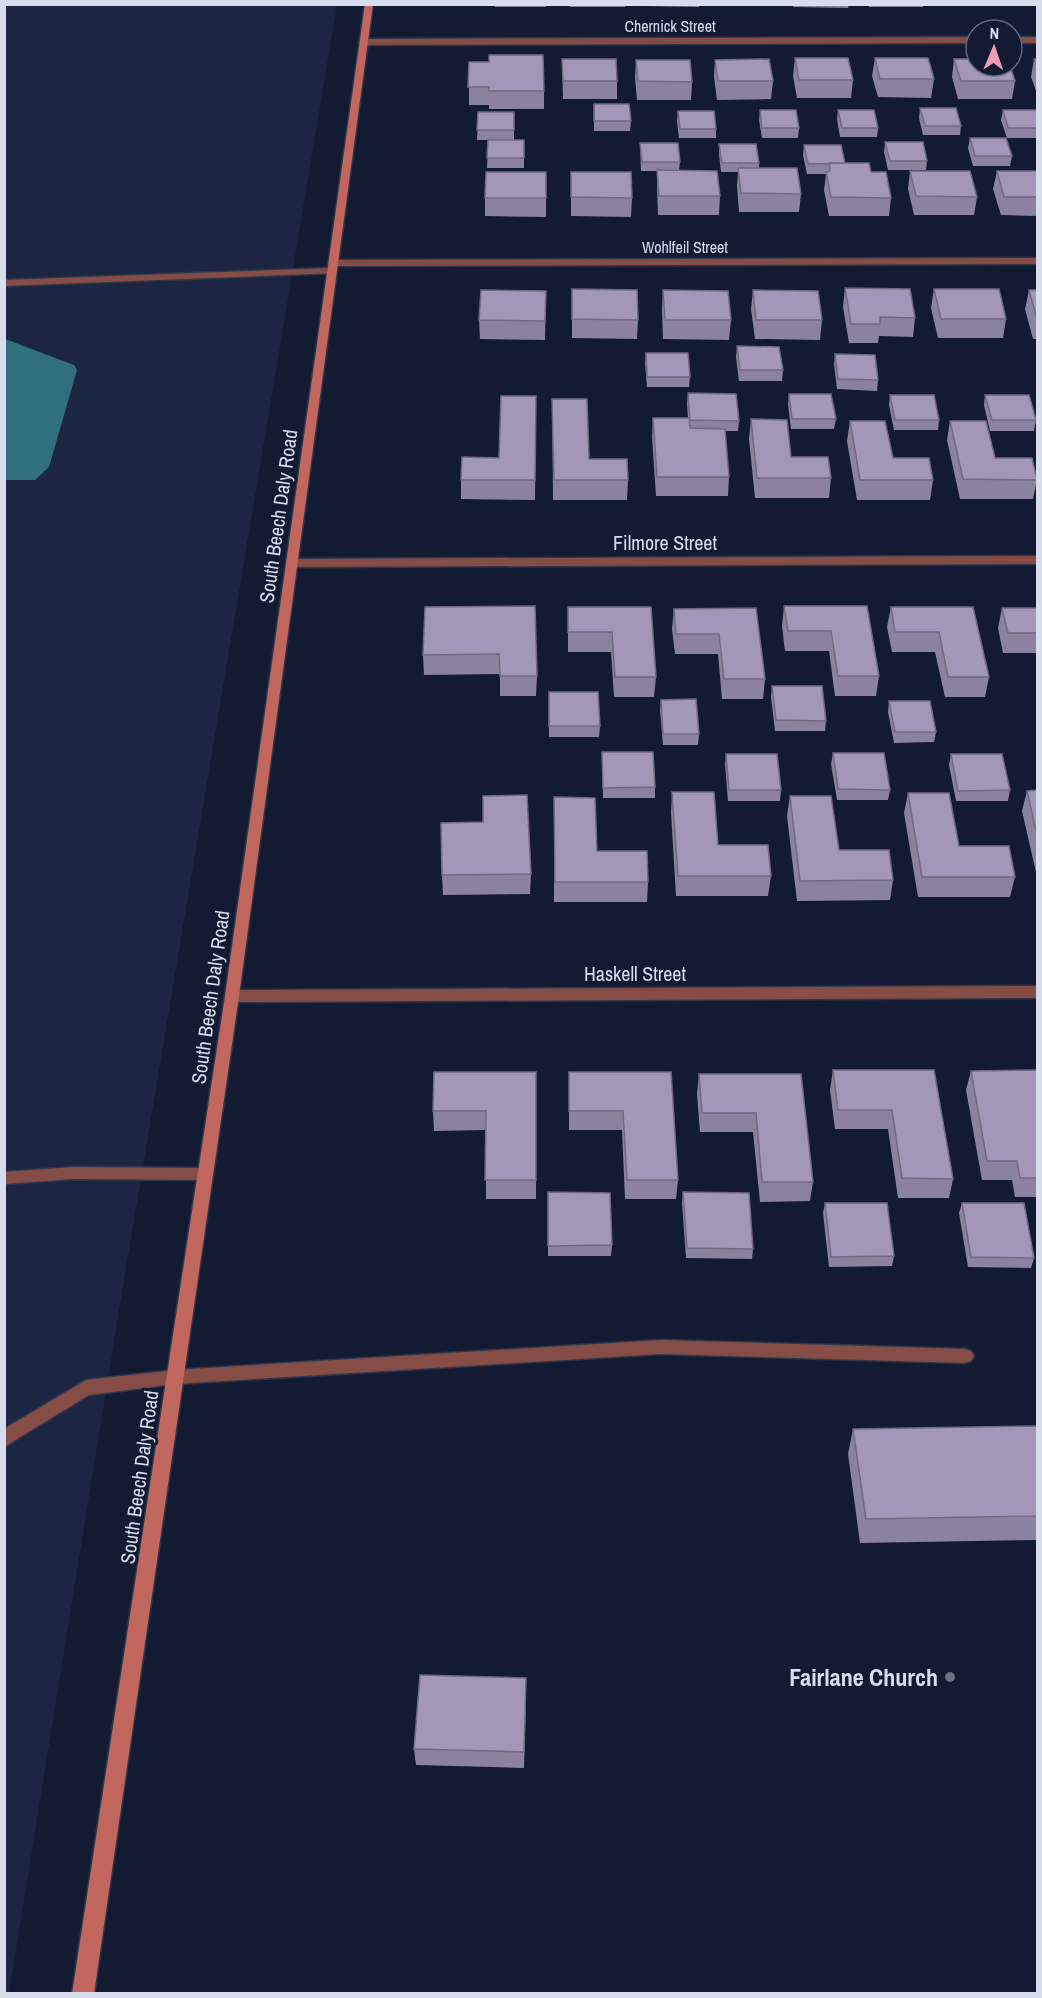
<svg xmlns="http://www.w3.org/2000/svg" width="1042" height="1998" font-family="'Archivo Narrow',sans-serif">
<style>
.built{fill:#1c2642}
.water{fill:#306f7d}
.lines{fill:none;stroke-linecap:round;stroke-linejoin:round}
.lane-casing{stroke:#2e364c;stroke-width:3}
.street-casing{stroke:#2e364c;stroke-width:3}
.secondary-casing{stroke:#2e364c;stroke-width:3}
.lane{fill:#854d46;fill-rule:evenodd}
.street{fill:#854d46;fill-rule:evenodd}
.secondary{fill:#c1675d;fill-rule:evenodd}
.wall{fill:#8b829d}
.building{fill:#a297b6;stroke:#716a7f;stroke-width:1.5}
.worship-dot{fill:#6b7280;stroke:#131b32;stroke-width:2}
.labels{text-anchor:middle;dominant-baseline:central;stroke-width:6;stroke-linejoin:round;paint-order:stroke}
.far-street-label{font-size:16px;fill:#d7dded;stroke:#131b32}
.street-label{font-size:20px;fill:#d7dded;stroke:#131b32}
.near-poi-label{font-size:24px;font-weight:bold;fill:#d7dded;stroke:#131b32;text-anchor:end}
</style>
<rect width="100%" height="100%" fill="#131b32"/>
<path class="built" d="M5,5H337L121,1298L9,1993L5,1994Z"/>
<path class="water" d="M5,339L74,365L77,370L49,467L35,480H5Z"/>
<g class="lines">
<defs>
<path id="lane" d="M332,268L337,271L336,273L4,286V280Z
M74,1167L205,1168L211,1169L213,1174L211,1179L205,1180L74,1179L4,1184V1172Z
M661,1340L965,1349L971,1351L974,1356L971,1361L965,1363L661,1354L175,1384L89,1395L4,1447V1429L86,1380L175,1370Z"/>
<path id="street" d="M976,37V43L364,45L359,42L364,39Z
M1012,37H1038V43H1012Z
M1038,258V264L333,266L328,263L333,260Z
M1038,556V564L292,567L286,563L292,559Z
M1038,986V998L232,1002L225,996L232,990Z"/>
<path id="secondary" d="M365,4H373L239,996L94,1994H72L225,996Z"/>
</defs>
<use href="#lane" class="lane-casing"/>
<use href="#street" class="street-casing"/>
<use href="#secondary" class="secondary-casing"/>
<use href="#lane" class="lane"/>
<use href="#street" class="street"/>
<use href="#secondary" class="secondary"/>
</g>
<path class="wall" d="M495,4H546V7H495Z
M570,4H625V7H570Z
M644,4H699V7L644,6Z
M719,4H774V6H719Z
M793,4H849L848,8L793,7Z
M868,4H924L923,7H869Z
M943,4H999V6H944Z
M1018,4H1038V6H1018Z
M795,58L853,80L851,98H797L793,76Z
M875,58L934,79L931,98L878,97L872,76Z
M562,59L617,81V99H563Z
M954,59L1015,81L1012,99H958L952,77Z
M1034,59H1038V96L1031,77Z
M636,60L692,82L691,100H637L635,77Z
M715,60L773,81L771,99L717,100L714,77Z
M469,62L544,91V109H489V105H469Z
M594,104L631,121L630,131H594Z
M920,108L961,126L960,135H923L919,118Z
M760,110L799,128L798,138H762L759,120Z
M838,110L878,128L877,137H840L837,119Z
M1003,110H1038V138H1007L1001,120Z
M678,111L716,129V138H679L677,121Z
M478,112H514V140H524V168H487L488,140H477Z
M970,138L1012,156L1010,166H973L968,148Z
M885,142L927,161L926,170H888L884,152Z
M640,143L680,162L679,170L720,196L719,215H658L657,189V171H641Z
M719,144L759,163V168L801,194L799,212H739L737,186L738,172H721L719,154Z
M804,145L845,163L871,172L891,198L889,216H829L824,190L826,174H807L803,155Z
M910,171L977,197L974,215H914L908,189Z
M997,171H1038V216L1001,215L993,189Z
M546,172V217L485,216V198Z
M571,172L632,198L631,217L571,216Z
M845,288L915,318L913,337L879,336L878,343H849L843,307Z
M572,289L638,320L637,339L572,338Z
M934,289L1006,319L1003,338H938L931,308Z
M663,290L731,320L729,340L663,339L662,309Z
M753,290L822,320L820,340L755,339L751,309Z
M1029,290H1038V339H1033L1025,309Z
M546,291L545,340L480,339L479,320Z
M737,346L783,370L782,381H739L736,357Z
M646,353L690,377L689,387H647L645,363Z
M835,354L878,380L877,391L837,389L834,364Z
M688,393L739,421L738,431H725L729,477L728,496H656L652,437L653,418H688L687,404Z
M789,394L836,419L834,429H791L788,404Z
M890,395L939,420L938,430H894L889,405Z
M985,395L1036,420L1034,431H990L984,405Z
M536,396L535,500L461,499V480L499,458Z
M552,399L589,459L628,480L627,500H553Z
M751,419L791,457L831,478L829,498H755L749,439Z
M850,421L893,458L933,480L930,500H857L847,441Z
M950,421L995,458L1037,480L1033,499H960L947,440Z
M784,606H867L879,676L876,696H835L829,651H785L782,626Z
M425,607L537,676L536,696H500V674L424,675L423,655Z
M568,607H651L656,677L654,697H614L611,652H568Z
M891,607H973L989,677L985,697H945L935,652H892L887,627Z
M756,608L765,679L763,699H722L718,654H675L672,629L674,609Z
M1002,608H1038V653H1003L998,628Z
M772,686L826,721L825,731H775L771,697Z
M549,692L600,726L599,737H549Z
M661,700L699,734L698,745H663L660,710Z
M889,701L936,732L934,742L894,743L888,712Z
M602,752L655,787V798H603Z
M833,753L890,790L888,800H837L831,764Z
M726,754L781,790L780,801H728L725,764Z
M951,754L1010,790L1008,801H956L949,765Z
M1038,790V881L1022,811L1027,791Z
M672,792L718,845L771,876L768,896H676L671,812Z
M908,793L959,846L1015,877L1010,897H918L904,813Z
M790,796L839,850L893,880L890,900L797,901L787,816Z
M554,797L597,851L648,882L647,902H554Z
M483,822L531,874L530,894L443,895L442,875Z
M833,1070H934L953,1179L949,1198H898L888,1129H835L830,1090Z
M1038,1070V1197H1015L1012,1180H982L966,1090L971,1071Z
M536,1072V1199H486V1130L434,1131L433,1111Z
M569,1072H671L678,1180L676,1199H625L622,1130H569Z
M699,1074H801L813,1182L810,1201L760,1202L753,1132H700L697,1094Z
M548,1192L612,1245L611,1256H548Z
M683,1192L753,1249L752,1259L686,1258L682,1203Z
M825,1203L894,1256L892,1266L829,1267L823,1213Z
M962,1203L1034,1258L1031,1268L968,1267L959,1213Z
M1038,1426V1540L860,1543L848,1454L853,1429Z
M526,1695L524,1768L416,1765L414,1749Z"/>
<path class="building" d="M489,55H543L544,91H489V87H468L469,62H489Z
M795,58H848L853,80H799Z
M875,58H928L934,79H880Z
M562,59H616L617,81H563Z
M769,59L773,81H718L715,60Z
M954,59H976V66H1010L1015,81H961Z
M1034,59H1038V69Z
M636,60H690L692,82L638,81Z
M594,104H629L631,121H594Z
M920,108H956L961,126H925Z
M760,110H796L799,128H762Z
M838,110H874L878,128H842Z
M1003,110H1038V128H1008Z
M678,111H714L716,129H680Z
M478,112H514V130H477Z
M970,138H1006L1012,156H975Z
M488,140H524V158H487Z
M885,142H923L927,161H890Z
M640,143H678L680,162H642Z
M719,144H756L759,163H722Z
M804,145H841L845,163L808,164Z
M829,163H869L871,172H886L891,198L831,197L826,172L830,171Z
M738,168H797L801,194L741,193Z
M657,170L717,171L720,196H659Z
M910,171H970L977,197L916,196Z
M997,171H1038V197H1004Z
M486,172H546V198H485Z
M571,172H631L632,198L571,197Z
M845,288L910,289L915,318L880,317V324H851Z
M572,289L637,290L638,320L572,319Z
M934,289H999L1006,319H941Z
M481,290L546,291L545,321L479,320Z
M663,290L728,291L731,320H665Z
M753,290L818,291L822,320H756Z
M1029,290H1038V319H1037Z
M737,346L779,347L783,370H740Z
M646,353H688L690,377H647Z
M835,354L875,355L878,380L838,379Z
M688,393L736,394L739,421L690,420Z
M789,394H831L836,419H792Z
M890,395H934L939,420H895Z
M985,395H1029L1036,420H992Z
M501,396H536L535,480H461L462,457L499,458Z
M552,399H587L589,459H627L628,480H554Z
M653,418H689L690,428L725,429L729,477H657Z
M751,419L787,420L791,457H828L831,478H757Z
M850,421H885L893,458H929L933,480H860Z
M950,421H986L995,458H1032L1037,480L963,479Z
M535,606L537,676H500L499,654L423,655L425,607Z
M784,606H867L879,676H838L831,631H788Z
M568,607H651L656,677H615L612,632H568Z
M891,607H973L989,677H948L939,632H895Z
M756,608L765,679H724L719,634H676L674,609Z
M1002,608H1038V633H1008Z
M772,686H822L826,721L776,720Z
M549,692H598L600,726H549Z
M696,699L699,734H663L661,700Z
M889,701H930L936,732H895Z
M602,752H653L655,787L603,788Z
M833,753H884L890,790L838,789Z
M726,754H777L781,790H729Z
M951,754H1002L1010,790L958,791Z
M1038,790V839L1027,791Z
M672,792H714L718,845H768L771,876H678Z
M908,793H949L959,846H1009L1015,877H922Z
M527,795L531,874L442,875L441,823L483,822V796Z
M790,796H831L839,850H889L893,880L800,881Z
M554,797L595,798L597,851H647L648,882H555Z
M833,1070H934L953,1179L902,1178L892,1110H838Z
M1038,1070V1178H1020L1017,1161H987L971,1071Z
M434,1072H536V1180H485L486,1111H433Z
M569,1072H671L678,1180H627L623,1111H569Z
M699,1074H801L813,1182H762L756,1113H702Z
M548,1192L610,1193L612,1245L548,1246Z
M683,1192L749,1193L753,1249L687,1248Z
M825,1203H887L894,1256L831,1257Z
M962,1203H1024L1034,1258L971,1257Z
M1038,1426V1516L866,1519L853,1429Z
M420,1675L526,1678L524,1752L414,1749Z"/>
<circle class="worship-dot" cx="950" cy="1677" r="6"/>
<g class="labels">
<g class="far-street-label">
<text x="670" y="26">Chernick Street</text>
<text x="685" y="247">Wohlfeil Street</text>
</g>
<g class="street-label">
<text transform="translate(278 516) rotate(-82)">South Beech Daly Road</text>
<text x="665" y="542">Filmore Street</text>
<text x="635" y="973">Haskell Street</text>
<text transform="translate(210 997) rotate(-82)">South Beech Daly Road</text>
<text transform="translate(139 1477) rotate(-82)">South Beech Daly Road</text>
</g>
<g class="near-poi-label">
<text x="938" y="1677">Fairlane Church</text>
</g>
</g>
<rect width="1042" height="1998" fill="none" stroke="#d7dded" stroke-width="12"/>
<g transform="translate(994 48) rotate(2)"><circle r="28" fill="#131b32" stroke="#61697d" stroke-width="1.5"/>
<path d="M0-4.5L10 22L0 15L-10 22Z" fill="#f09ab7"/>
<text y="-9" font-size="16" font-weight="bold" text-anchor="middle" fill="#d7dded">N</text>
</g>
</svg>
